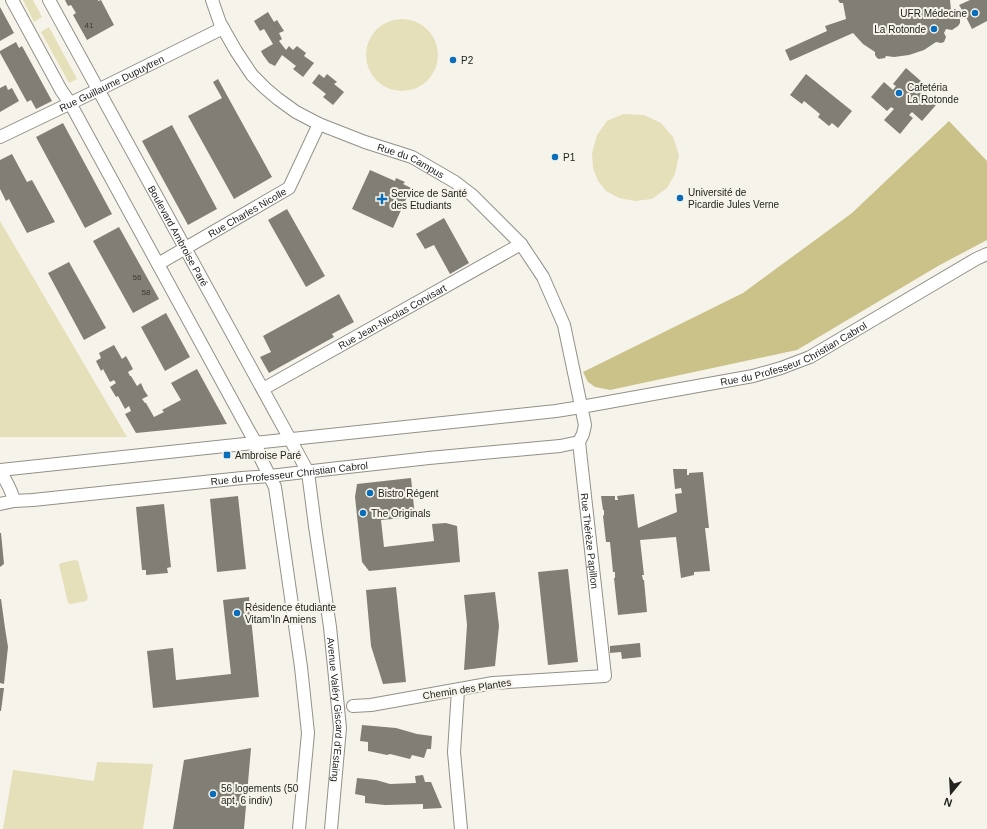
<svg xmlns="http://www.w3.org/2000/svg" width="987" height="829" font-family="Arial,sans-serif">
<style>
.green{fill:#e5dfba}
.forest{fill:#cbc289}
.building{fill:#807e75}
.lines{fill:none;stroke-linecap:round;stroke-linejoin:round}
.minor-casing{stroke:#929087;stroke-width:14}
.minor{stroke:#fff;stroke-width:12}
.poi-dot{fill:#096db9;stroke:#f6f4ea;stroke-width:1.5}
.labels{text-anchor:middle;dominant-baseline:central;stroke-width:4;stroke-linejoin:round;paint-order:stroke}
.number-label{font-size:8px;fill:#3b3a35}
.poi-label{font-size:10px;fill:#242320;stroke:#f6f4ea;text-anchor:start}
.street-label{font-size:10px;fill:#242320;stroke:#f6f4ea}
</style>
<rect width="100%" height="100%" fill="#f6f4ea"/>
<path class="green" d="M23,0H33L42,17L34,22Z
M366 55a36 36 0 1 1 72 0a36 36 0 1 1-72 0Z
M49,27L77,79L69,83L41,32Z
M623,114L644,115L661,123L673,137L679,155L675,174L667,188L652,199L635,201L619,198L606,191L598,181L593,168L592,153L597,135L607,121Z
M0,221L127,437H0Z
M75,560L78,561L88,598L86,601L71,604L68,603L59,565L61,563Z
M97,762L153,764L143,829H3L13,770L94,781Z"/>
<path class="forest" d="M949,121L987,161V240L938,266L797,350L610,390L595,387L588,382L583,372L743,293L852,213Z"/>
<path class="building" d="M65,0H98V1L101,0L114,25L87,40L73,15L76,13L71,5L68,6Z
M838,0H950L951,10L957,12L962,10L959,5L970,0H987V21L972,29L966,17L960,19V23L958,26L952,30L946,29L944,33L946,37L944,42L941,43L936,42L924,50L909,55L894,57L886,56L885,58L879,59L877,58L875,55V52L863,44L853,33L790,61L785,50L827,31L825,26L846,19L843,3H840Z
M0,7L14,33L0,41Z
M268,12L274,22L277,20L284,31L279,33L282,39L279,41L286,50L289,46L293,50L297,46L306,53L304,56L314,63L303,77L293,69L296,66L282,55L275,66L269,63L263,55L261,51L273,44L264,29L260,31L254,21Z
M16,42L19,48L22,46L52,101L36,109L31,100L27,102L0,53V51Z
M906,68L922,82L914,92L917,94L920,91L936,105L922,121L912,112L909,115L913,118L900,134L884,120L894,109L891,107L887,111L871,97L884,82L893,90L896,86L893,84Z
M319,74L324,78L327,74L337,82L334,84L344,92L333,105L323,97L326,94L312,83Z
M806,74L852,111L838,128L832,123L829,126L818,117L820,114L804,101L802,104L790,95Z
M218,79L272,177L234,199L188,116L222,98L213,82Z
M6,85L8,90L12,88L19,101L0,112V88Z
M63,123L112,214L85,228L36,137Z
M172,125L217,209L188,225L142,141Z
M12,154L27,182L32,180L55,222L27,233L9,199L6,201L0,189V160Z
M370,170L395,181L396,178L405,182L403,184L411,188L393,228L352,209Z
M287,209L325,276L306,287L268,220Z
M444,218L469,263L450,274L434,245L425,249L416,234Z
M119,227L159,299L133,313L93,241Z
M69,262L106,328L84,340L48,273Z
M339,294L354,322L332,334L334,337L269,373L260,357L271,352L263,336Z
M166,313L190,357L165,371L141,327Z
M114,345L122,359L126,356L133,369L128,372L130,376H131L137,386L141,383L144,390L148,396L142,399L145,403H146L154,417L164,412L162,410L181,400L171,383L197,369L227,424L136,433L125,414L131,411L129,406L125,409L118,396L116,397L110,387L116,383L114,380L110,382L103,369L101,371L96,361L101,358L99,353Z
M673,469H687V475H689V473L703,472L709,528H705L710,571L694,572V575L681,578L676,537L640,540L644,575H642L643,580H644L647,612L618,615L614,578H615V572H613L610,542H606L603,516L604,515V510H603L601,496H615V500H618L617,496L634,494L638,528L677,512L675,494L682,493L681,488L675,489Z
M411,478L415,517L381,520L384,547L434,541L432,524L446,523L457,526L460,562L369,571L362,562L355,497L357,484Z
M238,496L246,569L217,572L210,499Z
M164,504L171,567L167,568L168,573L146,575V570H142L136,507Z
M0,533H1L4,564L0,567Z
M568,569L578,662L548,665L538,572Z
M396,587L406,682L383,684L371,646L366,590Z
M495,592L499,626L495,666L464,670L467,625L464,595Z
M249,597L259,697L153,708L147,651L173,648L176,680L231,674L223,600Z
M0,599H1L5,628L8,647L4,684L0,683Z
M640,643L641,657L622,659L621,652L610,653V646Z
M0,688H4L1,711H0Z
M362,725L396,728L417,734L432,736L431,749H427L424,758L412,755L410,759L390,754L387,755L368,751V742L360,741Z
M251,748L244,829H173L184,760Z
M423,775L425,782H431L442,808L423,809V804L385,805L365,803V796L355,794L357,778L376,780L390,784L416,783L415,776Z"/>
<g class="lines">
<defs>
<g id="minor">
<path d="M12,0L61,90L70,103L249,431L256,443L261,459L275,487L301,667L308,733L299,829"/>
<path id="s1" d="M49,0L308,472L315,526L330,627L340,728L331,829"/>
<path id="s2" d="M212,0L220,23L236,51L252,75L265,88L278,99L296,112L319,124L365,142L412,157L455,182L472,195L521,244L543,277L564,325L585,425L583,434L579,442L605,676L493,683L371,705L353,706"/>
<path id="s3" d="M0,137L98,90L223,28"/>
<path id="s4" d="M158,264L289,188L319,124"/>
<path id="s5" d="M263,389L521,244"/>
<path id="s6" d="M0,470L556,411L581,407L753,376L781,368L810,357L976,259L987,254"/>
<path d="M0,470C5,480 12,490 14,501"/>
<path id="s7" d="M0,504L14,501L33,500L242,478L270,476L330,469L429,458L560,446L579,442"/>
<path d="M458,690L454,752L461,829"/>
</g>
</defs>
<use href="#minor" class="minor-casing"/>
<use href="#minor" class="minor"/>
</g>
<g class="poi-dot">
<circle cx="975" cy="13" r="4"/>
<circle cx="934" cy="29" r="4"/>
<circle cx="453" cy="60" r="4"/>
<circle cx="899" cy="93" r="4"/>
<circle cx="555" cy="157" r="4"/>
<circle cx="680" cy="198" r="4"/>
<path d="M380 193h4v4h4v4h-4v4h-4v-4h-4v-4h4z"/>
<rect x="223" y="451" width="8" height="8" rx="2"/>
<circle cx="370" cy="493" r="4"/>
<circle cx="363" cy="513" r="4"/>
<circle cx="237" cy="613" r="4"/>
<circle cx="213" cy="794" r="4"/>
</g>
<g class="labels">
<g class="number-label">
<text x="89" y="25">41</text>
<text x="137" y="277">56</text>
<text x="146" y="292">58</text>
</g>
<g class="poi-label">
<text x="967" y="13" text-anchor="end">UFR Médecine</text>
<text x="926" y="29" text-anchor="end">La Rotonde</text>
<text x="461" y="60">P2</text>
<text x="907" y="87">Cafetéria<tspan x="907" dy="12">La Rotonde</tspan></text>
<text x="563" y="157">P1</text>
<text x="688" y="192">Université de<tspan x="688" dy="12">Picardie Jules Verne</tspan></text>
<text x="391" y="193">Service de Santé<tspan x="391" dy="12">des Etudiants</tspan></text>
<text x="235" y="455">Ambroise Paré</text>
<text x="378" y="493">Bistro Régent</text>
<text x="371" y="513">The Originals</text>
<text x="245" y="607">Résidence étudiante<tspan x="245" dy="12">Vitam'In Amiens</tspan></text>
<text x="221" y="788">56 logements (50<tspan x="221" dy="12">apt, 6 indiv)</tspan></text>
</g>
<g class="street-label">
<text stroke="none"><textPath href="#s3" startOffset="124">Rue Guillaume Dupuytren</textPath></text>
<text stroke="none"><textPath href="#s2" startOffset="268">Rue du Campus</textPath></text>
<text stroke="none"><textPath href="#s4" startOffset="103">Rue Charles Nicolle</textPath></text>
<text stroke="none"><textPath href="#s1" startOffset="269">Boulevard Ambroise Paré</textPath></text>
<text stroke="none"><textPath href="#s5" startOffset="148">Rue Jean-Nicolas Corvisart</textPath></text>
<text stroke="none"><textPath href="#s6" startOffset="805">Rue du Professeur Christian Cabrol</textPath></text>
<text stroke="none"><textPath href="#s7" startOffset="291">Rue du Professeur Christian Cabrol</textPath></text>
<text stroke="none"><textPath href="#s2" startOffset="720">Rue Thérèze Papillon</textPath></text>
<text transform="translate(467 689) rotate(-9)">Chemin des Plantes</text>
<text stroke="none"><textPath href="#s1" startOffset="778">Avenue Valéry Giscard d'Estaing</textPath></text>
</g>
</g>
<g transform="translate(951 793) rotate(198)" stroke="#f6f4ea" stroke-width="3" paint-order="stroke">
<path d="M0-3L7 15L0 10L-7 15Z" fill="#242320"/>
<text y="-6" font-size="11" font-weight="bold" text-anchor="middle" fill="#242320">N</text>
</g>
</svg>
